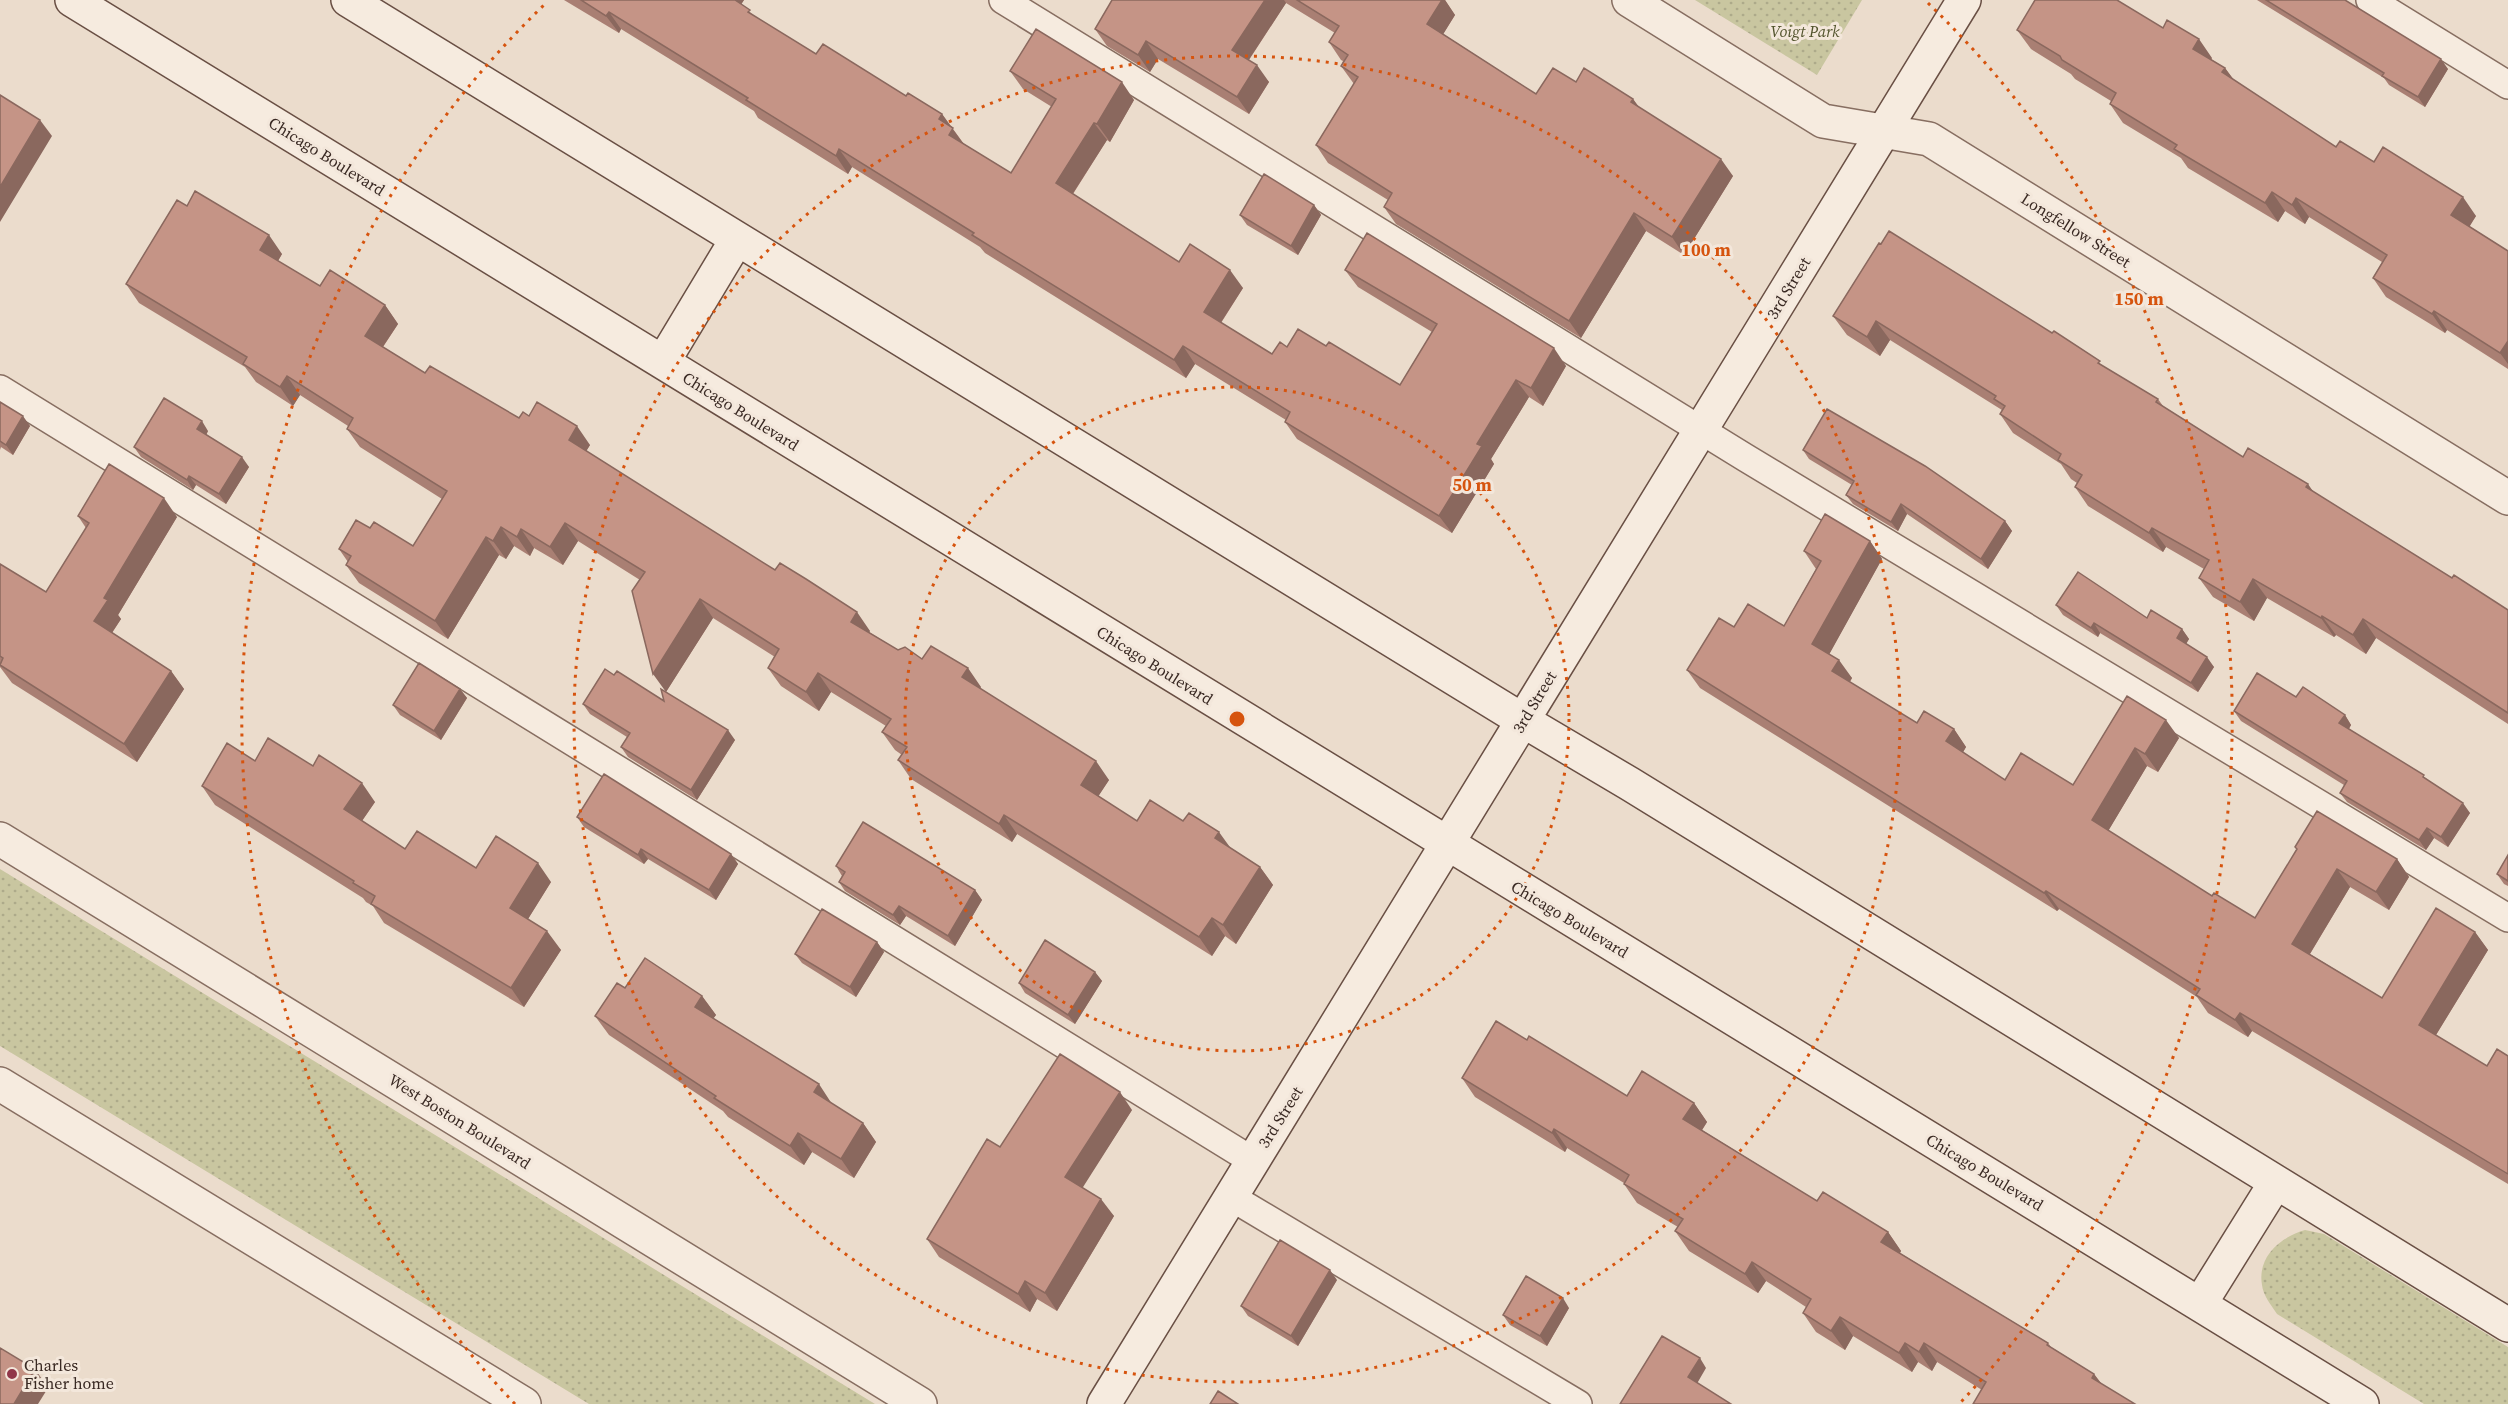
<svg xmlns="http://www.w3.org/2000/svg" width="2508" height="1404" font-family="'Source Serif 4',serif">
<style>
.grass{fill:url(#grass-dots)}
.lines{fill:none;stroke-linecap:round;stroke-linejoin:round}
.lane-casing{stroke:#876e61;stroke-width:30}
.street-casing{stroke:#876e61;stroke-width:36}
.secondary-casing{stroke:#694f44;stroke-width:36}
.lane{stroke:#f6ebdf;stroke-width:27}
.street{stroke:#f6ebdf;stroke-width:33}
.secondary{stroke:#f6ebdf;stroke-width:33}
.wall{fill:#a97f73}
.shaded-wall{fill:#8a685e}
.building{fill:#c59486;stroke:#8a685e;stroke-width:1.5}
.ring{fill:none;stroke:#d6540e;stroke-width:3;stroke-dasharray:3 6}
.poi-dot{fill:#903749;stroke:#f3e7db;stroke-width:2}
.labels{text-anchor:middle;dominant-baseline:central;stroke-width:6;stroke-linejoin:round;paint-order:stroke}
.park-label{font-size:16px;font-style:italic;fill:#51532c;stroke:#f3e7db}
.street-label{font-size:16px;fill:#392923;stroke:#f3e7db}
.poi-label{font-size:16px;fill:#392923;stroke:#f3e7db;text-anchor:start}
.centre{fill:#d6540e;stroke:#f3e7db;stroke-width:3}
.ring-label{font-size:18px;text-anchor:middle;font-weight:bold;fill:#d6540e;stroke:#f3e7db;stroke-width:6;stroke-linejoin:round;paint-order:stroke}
</style>
<defs>
<pattern id="grass-dots" width="8" height="8" patternUnits="userSpaceOnUse" patternTransform="scale(1.5)"><rect width="8" height="8" fill="#c9c6a0"/><path d="M2 2h.1M6 6h.1" fill="none" stroke="#adaa8a" stroke-width="1.8" stroke-linecap="round"/></pattern>
</defs>
<rect width="100%" height="100%" fill="#ebdccc"/>
<path class="grass" d="M1695,0H1862L1817,75Z
M0,869L875,1404H589L0,1046Z
M2305,1230L2324,1234L2508,1347V1404H2424L2277,1314C2271,1305 2263,1295 2262,1285C2257,1256 2281,1237 2305,1230Z"/>
<g class="lines">
<defs>
<path id="lane" d="M1003,0L1746,458L2508,918
M2370,0L2508,85
M0,389L1253,1161
M1231,1197L1578,1404"/>
<path id="street" d="M1629,0L1823,121L1929,139L2508,498
M0,839L920,1404
M0,1084L524,1404"/>
<path id="secondary" d="M72,0L2362,1404
M348,0L1522,720L1630,784L2508,1325
M663,362L737,239
M2200,1304L2276,1182
M1104,1404C1392,937 1676,467 1964,0"/>
</defs>
<use href="#lane" class="lane-casing"/>
<use href="#street" class="street-casing"/>
<use href="#secondary" class="secondary-casing"/>
<use href="#lane" class="lane"/>
<use href="#street" class="street"/>
<use href="#secondary" class="secondary"/>
</g>
<path class="wall" d="M564,0H744L741,4L755,17L816,54L942,114L964,144L1011,173L1052,107L1023,89L1010,71L1134,100L1110,142L1107,140L1073,194L1179,262L1243,288L1221,323L1272,354L1287,347L1326,346L1400,385L1432,332L1358,287L1345,270L1566,366L1543,406L1529,397L1491,459L1494,464L1452,533L1297,439L1285,422L1286,420L1195,364L1186,378L985,253L980,247L852,167L848,174L758,118L754,111L621,29L619,33Z
M1112,0H1445L1455,15L1443,34L1536,94L1576,82L1633,99L1639,107L1733,176L1684,255L1646,231L1581,338L1396,224L1384,207L1388,200L1328,163L1316,145L1354,84L1341,66L1343,61L1341,60L1329,42L1335,33L1286,3L1249,60L1269,82L1249,114L1158,59L1150,72L1107,46L1095,29Z
M2257,0H2345L2448,69L2425,107L2389,85L2384,78Z
M2017,30L2212,58L2211,59L2225,68L2234,80L2336,147L2374,162L2476,216L2469,226L2508,251V369L2447,330L2445,333L2386,297L2373,278L2382,262L2309,217L2305,224L2285,211L2278,222L2188,168L2181,158L2123,123L2110,104L2111,101L2075,79L2071,74L2031,49Z
M1314,205L1321,215L1298,255L1247,225L1240,215Z
M187,206L282,254L278,261L320,286L385,305L398,324L383,347L425,373L519,418L529,416L590,445L586,451L870,631L869,632L898,650L922,659L981,687L980,688L1109,780L1098,796L1137,821H1183L1229,847L1260,867L1273,885L1236,944L1225,936L1212,956L1017,834L1012,842L911,779L898,760L902,755L895,750L882,732L886,726L831,692L819,711L781,686L768,668L775,657L713,618L666,692L735,740L697,800L628,757L621,747L627,737L590,714L583,704L614,675L664,701L666,692L640,580L578,541L563,565L534,548L530,556L514,546L506,559L499,555L448,639L359,583L346,565L348,562L339,549L370,528L413,546L442,499L360,447L347,429L348,426L300,395L293,406L256,382L245,367L139,303L126,284Z
M1879,243L2103,366L2158,399L2163,406L2243,457L2314,492L2452,578L2508,610V724L2376,638L2366,654L2336,635L2334,637L2267,598L2254,621L2213,597L2199,578L2204,569L2166,547L2163,552L2088,506L2075,487L2077,483L2071,479L2061,464L2013,433L2000,414L2002,410L1890,340L1880,356L1847,335L1833,316Z
M0,402L30,426L13,455L1,447L0,450Z
M208,431L206,435L249,467L226,504L196,485L193,490L141,457L134,447Z
M1803,450L2005,521L2012,531L1988,569L1907,514L1898,531L1853,504L1846,495L1852,485L1809,459Z
M78,516L177,517L118,615L121,619L112,633L171,671L184,689L137,762L12,683L0,667V564L46,592L86,528Z
M1870,541L1882,559L1829,654L1852,678L1850,682L1917,723L1954,729L1966,747L1963,752L2005,780L2073,785L2127,696L2179,738L2158,772L2147,766L2108,831L2212,896L2255,918L2297,850L2295,847L2397,859L2409,877L2389,910L2350,887L2310,954L2382,998L2475,932L2488,950L2436,1035L2487,1066L2508,1056V1184L2252,1031L2248,1037L2208,1013L2197,997L2059,909L2057,911L1700,688L1687,670L1734,627L1784,626L1816,569L1804,551Z
M2056,605L2147,618L2182,629L2189,639L2186,644L2214,667L2198,692L2100,633L2098,637L2063,615Z
M460,689L467,698L441,740L400,715L393,705Z
M2234,711L2345,715L2351,725L2349,729L2427,779L2470,813L2448,847L2434,838L2426,850L2347,802L2340,793L2344,785L2241,721Z
M255,761L313,766L375,802L362,821L405,849L476,868L551,882L528,919L561,950L524,1007L384,923L373,906L366,902L363,898L215,805L202,786Z
M577,817L731,854L738,864L716,900L648,859L644,864L584,827Z
M2508,855V886L2504,884L2497,874Z
M836,866L975,890L982,900L955,946L906,916L900,925L845,891L839,882L842,876Z
M877,942L884,952L856,997L802,963L795,954Z
M1095,972L1102,981L1075,1024L1025,993L1019,983Z
M625,988L702,996L716,1015L713,1018L832,1104L863,1123L876,1142L854,1178L812,1152L804,1165L728,1117L723,1111L609,1035L595,1016Z
M1527,1040L1627,1096L1694,1103L1707,1122L1702,1130L1817,1201L1888,1232L1901,1251L1900,1253L2048,1343L2051,1347L2094,1374L2101,1383L1982,1390L1937,1362L1932,1371L1918,1362L1912,1372L1853,1336L1845,1350L1816,1332L1803,1313L1806,1307L1766,1281L1758,1293L1689,1251L1675,1231L1678,1227L1637,1203L1624,1184V1183L1567,1148L1565,1152L1475,1097L1462,1078Z
M1132,1110L1082,1187L1114,1216L1057,1311L1037,1299L1030,1312L939,1257L927,1239L1000,1147Z
M1337,1280L1298,1346L1248,1316L1241,1306Z
M1569,1308L1547,1346L1510,1325L1503,1315Z"/>
<path class="shaded-wall" d="M729,0H744L737,11Z
M1265,0H1284L1286,3L1244,67L1232,50Z
M1442,0H1445L1455,15L1439,41L1427,24Z
M609,12L621,29L619,33L606,16Z
M2199,39L2212,58L2206,68L2193,49Z
M1146,41L1158,59L1150,72L1138,55Z
M2441,59L2448,69L2425,107L2418,97Z
M1257,65L1269,82L1249,114L1237,97Z
M2225,68L2239,87L2222,72Z
M1122,82L1134,100L1110,142L1097,124Z
M1633,99L1645,116L1631,102Z
M942,114L965,146L961,152L939,119Z
M40,120L52,136L0,222V187Z
M1094,123L1107,140L1068,201L1056,183Z
M839,149L852,167L848,174L836,156Z
M1721,159L1733,176L1684,255L1672,237Z
M2272,192L2285,211L2278,222L2265,203Z
M2463,197L2476,216L2465,234L2451,215Z
M2296,198L2309,217L2305,224L2292,205Z
M1314,205L1321,215L1298,255L1291,246Z
M1634,213L1646,231L1581,338L1569,321Z
M269,235L282,254L273,269L260,250Z
M1230,270L1243,288L1216,330L1204,312Z
M385,305L398,324L378,354L365,336Z
M2434,311L2447,330L2445,333L2432,314Z
M1876,321L1890,340L1880,356L1867,337Z
M2508,341V364L2500,353Z
M1183,346L1195,364L1186,378L1174,360Z
M1554,348L1566,366L1543,406L1531,388Z
M287,376L300,395L293,406L280,387Z
M1516,380L1529,397L1491,459L1494,464L1452,533L1439,516L1477,444Z
M23,416L30,426L13,455L6,445Z
M202,421L208,431L204,439L197,429Z
M577,426L590,445L582,458L569,440Z
M242,457L249,467L226,504L219,494Z
M189,476L196,485L193,490L187,480Z
M2308,484L2321,503L2306,487Z
M164,498L177,517L118,615L121,619L107,640L94,621L104,598Z
M1901,504L1907,514L1898,531L1891,522Z
M2005,521L2012,531L1988,569L1981,559Z
M565,523L578,541L563,565L550,547Z
M501,527L514,546L506,559L493,541Z
M2152,528L2166,547L2163,552L2149,533Z
M521,529L534,548L530,556L517,537Z
M486,537L499,555L448,639L435,621Z
M1870,541L1882,559L1825,662L1812,644Z
M2253,579L2267,598L2254,621L2240,602Z
M700,599L713,618L666,692L653,674Z
M857,612L870,631L864,640L851,622Z
M2322,616L2336,635L2334,637L2321,618Z
M2363,619L2376,638L2366,654L2353,635Z
M2094,623L2100,633L2098,637L2091,628Z
M2182,629L2189,639L2184,647L2177,638Z
M2207,657L2214,667L2198,692L2191,683Z
M1839,660L1852,678L1845,689L1832,671Z
M968,668L981,687L975,696L962,677Z
M171,671L184,689L137,762L124,744Z
M818,673L831,692L819,711L806,692Z
M460,689L467,698L441,740L434,731Z
M2345,715L2351,725L2346,733L2339,723Z
M2166,720L2179,738L2158,772L2145,754Z
M1954,729L1966,747L1959,759L1946,741Z
M728,730L735,740L697,800L691,790Z
M2135,748L2147,766L2104,838L2092,820Z
M1096,761L1109,780L1094,803L1081,785Z
M362,783L375,802L357,828L344,809Z
M2463,803L2470,813L2448,847L2441,837Z
M1004,815L1017,834L1012,842L999,824Z
M2427,828L2434,838L2426,850L2419,840Z
M1219,832L1232,850L1215,838Z
M641,849L648,859L644,864L638,855Z
M731,854L738,864L716,900L709,890Z
M2397,859L2409,877L2389,910L2376,892Z
M538,863L551,882L523,927L510,908Z
M1260,867L1273,885L1236,944L1223,925Z
M2337,869L2350,887L2305,962L2292,944Z
M975,890L982,900L955,946L948,936Z
M2046,891L2059,909L2057,911L2044,893Z
M899,906L906,916L900,925L893,915Z
M1212,918L1225,936L1212,956L1199,937Z
M547,931L561,950L524,1007L511,988Z
M2475,932L2488,950L2431,1043L2419,1025Z
M877,942L884,952L856,997L850,987Z
M1095,972L1102,981L1075,1024L1068,1015Z
M702,996L716,1015L708,1026L695,1007Z
M2240,1013L2252,1031L2248,1037L2235,1020Z
M819,1084L832,1104L814,1092Z
M1120,1092L1132,1110L1078,1195L1065,1177Z
M1694,1103L1707,1122L1697,1138L1683,1119Z
M863,1123L876,1142L854,1178L841,1159Z
M1554,1129L1567,1148L1565,1152L1552,1133Z
M798,1133L812,1152L804,1165L790,1146Z
M1101,1199L1114,1216L1057,1311L1045,1293Z
M1888,1232L1901,1251L1895,1261L1881,1242Z
M1752,1262L1766,1281L1758,1293L1745,1274Z
M1330,1270L1337,1280L1298,1346L1291,1336Z
M1025,1281L1037,1299L1030,1312L1018,1294Z
M1563,1298L1569,1308L1547,1346L1540,1336Z
M1840,1317L1853,1336L1845,1350L1831,1331Z
M1905,1343L1918,1362L1912,1372L1899,1353Z
M1924,1343L1937,1362L1932,1371L1919,1352Z
M1700,1358L1706,1368L1695,1387L1688,1377Z
M35,1369L48,1388L38,1404H14Z
M2094,1374L2108,1393L2092,1378Z"/>
<path class="building" d="M581,0H735L750,10L748,12L816,54L823,44L906,96L908,93L942,114L939,119L953,128L949,135L1011,173L1056,99L1010,71L1036,29L1122,82L1097,124L1094,123L1056,183L1179,262L1190,244L1230,270L1204,312L1272,354L1280,342L1287,347L1298,329L1326,346L1329,342L1400,385L1437,324L1345,270L1367,233L1554,348L1531,388L1516,380L1477,444L1482,446L1439,516L1285,422L1290,412L1183,346L1174,360L972,235L974,233L839,149L836,156L746,100L748,98L609,12L606,16Z
M1112,0H1265L1232,50L1257,65L1237,97L1146,41L1138,55L1095,29Z
M1297,0H1442L1427,24L1536,94L1553,68L1576,82L1584,68L1633,99L1631,102L1721,159L1672,237L1634,213L1569,321L1384,207L1392,193L1316,145L1358,77L1341,66L1348,55L1329,42L1339,26Z
M2035,0H2117L2163,28L2167,20L2199,39L2193,49L2225,68L2222,72L2336,147L2340,141L2374,162L2383,147L2463,197L2451,215L2508,251V341L2500,353L2434,311L2432,314L2373,278L2387,255L2296,198L2292,205L2272,192L2265,203L2174,149L2177,145L2110,104L2116,93L2062,60L2060,56L2017,30Z
M2266,0H2345L2441,59L2418,97L2382,76L2384,73Z
M0,95L40,120L0,187Z
M1264,174L1314,205L1291,246L1240,215Z
M195,191L269,235L260,250L320,286L330,270L385,305L365,336L425,373L430,366L519,418L523,412L529,416L537,402L577,426L569,440L775,570L780,563L806,579L857,612L851,622L898,650L905,647L922,659L931,646L968,668L962,677L1096,761L1081,785L1137,821L1150,800L1183,821L1189,813L1219,832L1215,838L1260,867L1223,925L1212,918L1199,937L1004,815L999,824L898,760L907,747L882,732L891,719L818,673L806,692L768,668L779,649L700,599L653,674L632,591L645,572L565,523L550,547L521,529L517,537L501,527L493,541L486,537L435,621L346,565L351,556L339,549L356,520L370,528L374,522L413,546L447,491L347,429L353,418L287,376L280,387L243,364L247,357L126,284L177,200L187,206Z
M1889,231L2052,333L2054,331L2100,361L2098,363L2158,399L2156,402L2243,457L2248,448L2308,484L2306,487L2452,578L2454,575L2508,610V713L2363,619L2353,635L2322,616L2321,618L2253,579L2240,602L2199,578L2209,560L2152,528L2149,533L2075,487L2082,475L2058,460L2061,454L2000,414L2005,406L1994,399L1996,396L1876,321L1867,337L1833,316L1879,243L1881,244Z
M164,398L202,421L197,429L242,457L219,494L189,476L187,480L134,447Z
M0,402L23,416L6,445L0,441Z
M1827,409L1925,466L2005,521L1981,559L1901,504L1891,522L1846,495L1854,481L1803,450Z
M109,464L164,498L104,598L108,600L94,621L171,671L124,744L0,665L3,658L0,656V564L46,592L89,523L78,516Z
M1825,514L1870,541L1812,644L1839,660L1832,671L1917,723L1924,711L1954,729L1946,741L2005,780L2021,753L2073,785L2127,696L2166,720L2145,754L2135,748L2092,820L2212,896L2214,893L2255,918L2297,849L2295,847L2317,811L2397,859L2376,892L2337,869L2292,944L2382,998L2436,908L2475,932L2419,1025L2487,1066L2497,1049L2508,1056V1174L2240,1013L2235,1020L2196,995L2200,989L2046,891L2044,893L1687,670L1719,618L1734,627L1748,604L1784,626L1821,561L1804,551Z
M2078,572L2147,618L2151,610L2182,629L2177,638L2207,657L2191,683L2094,623L2091,628L2056,605Z
M419,663L460,689L434,731L393,705Z
M605,669L614,675L617,671L664,701L661,689L728,730L691,790L621,747L630,733L583,704Z
M2257,673L2296,697L2303,687L2345,715L2339,723L2424,775L2423,777L2463,803L2441,837L2427,828L2419,840L2340,793L2347,781L2234,711Z
M268,738L313,766L319,755L362,783L344,809L405,849L417,831L476,868L496,836L538,863L510,908L547,931L511,988L371,904L375,896L353,883L354,881L202,786L227,743L255,761Z
M604,774L731,854L709,890L641,849L638,855L577,817Z
M863,822L975,890L948,936L899,906L893,915L839,882L845,872L836,866Z
M2508,855V881L2497,874Z
M822,909L877,942L850,987L795,954Z
M1045,940L1095,972L1068,1015L1019,983Z
M645,958L702,996L695,1007L819,1084L814,1092L863,1123L841,1159L798,1133L790,1146L714,1098L716,1096L595,1016L617,983L625,988Z
M1496,1021L1527,1040L1529,1036L1627,1096L1642,1071L1694,1103L1683,1119L1817,1201L1823,1192L1888,1232L1881,1242L2048,1343L2047,1345L2094,1374L2092,1378L2135,1404H1973L1986,1382L1924,1343L1919,1352L1905,1343L1899,1353L1840,1317L1831,1331L1803,1313L1811,1299L1752,1262L1745,1274L1675,1231L1683,1219L1624,1184L1629,1175L1554,1129L1552,1133L1462,1078Z
M1060,1054L1120,1092L1065,1177L1101,1199L1045,1293L1025,1281L1018,1294L927,1239L987,1139L1000,1147Z
M1280,1240L1330,1270L1291,1336L1241,1306Z
M1526,1276L1563,1298L1540,1336L1503,1315Z
M1662,1336L1700,1358L1688,1377L1731,1404H1620Z
M0,1348L35,1369L14,1404H0Z
M1218,1391L1238,1404H1210Z"/>
<g class="ring">
<circle cx="1237" cy="719" r="332"/>
<circle cx="1237" cy="719" r="663"/>
<path d="M515 1404A995 995 0 0 1 546 3M1928 3A995 995 0 0 1 1959 1404"/>
</g>
<circle class="poi-dot" cx="12" cy="1374" r="6"/>
<g class="labels">
<g class="park-label">
<text x="1805" y="31">Voigt Park</text>
</g>
<g class="street-label">
<text transform="translate(327 156) rotate(32)">Chicago Boulevard</text>
<text transform="translate(2076 230) rotate(32)">Longfellow Street</text>
<text transform="translate(1788 288) rotate(-59)">3rd Street</text>
<text transform="translate(741 411) rotate(32)">Chicago Boulevard</text>
<text transform="translate(1155 665) rotate(32)">Chicago Boulevard</text>
<text transform="translate(1534 702) rotate(-59)">3rd Street</text>
<text transform="translate(1570 919) rotate(31)">Chicago Boulevard</text>
<text transform="translate(1280 1117) rotate(-58)">3rd Street</text>
<text transform="translate(460 1121) rotate(32)">West Boston Boulevard</text>
<text transform="translate(1985 1172) rotate(31)">Chicago Boulevard</text>
</g>
<g class="poi-label">
<text x="24" y="1365">Charles<tspan x="24" dy="18">Fisher home</tspan></text>
</g>
</g>
<circle cx="1237" cy="719" r="9" class="centre"/>
<g class="ring-label">
<text x="1706" y="256">100 m</text>
<text x="2139" y="305">150 m</text>
<text x="1472" y="491">50 m</text>
</g>
</svg>
